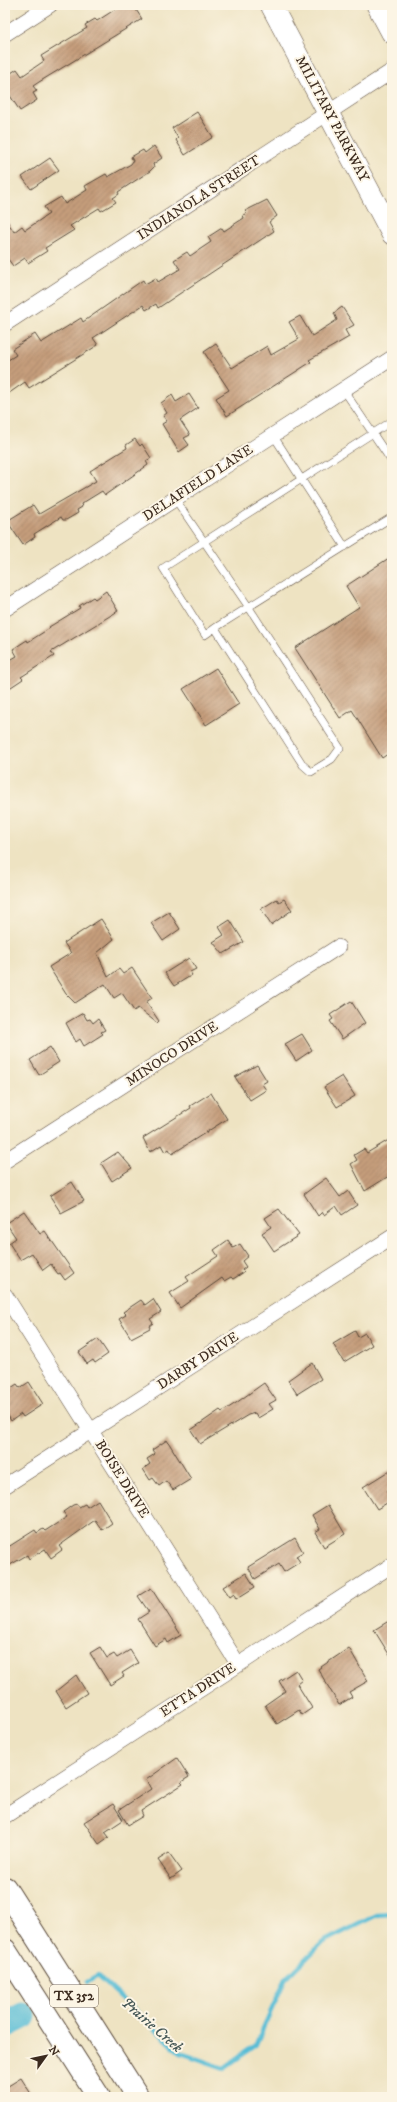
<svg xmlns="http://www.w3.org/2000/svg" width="397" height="2102" font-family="'IM FELL DW Pica',serif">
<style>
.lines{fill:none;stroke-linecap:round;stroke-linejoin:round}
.stream{stroke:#58bdd6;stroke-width:4.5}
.river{stroke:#58bdd6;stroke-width:27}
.building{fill:url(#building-hatch)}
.service-casing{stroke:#564637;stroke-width:8}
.minor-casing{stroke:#564637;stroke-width:16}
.secondary-casing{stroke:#564637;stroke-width:22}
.primary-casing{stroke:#564637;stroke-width:24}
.service{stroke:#fff;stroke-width:7}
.minor{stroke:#fff;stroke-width:15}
.secondary{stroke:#fff;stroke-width:21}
.primary{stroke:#fff;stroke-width:22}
.labels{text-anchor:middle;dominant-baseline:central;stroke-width:4;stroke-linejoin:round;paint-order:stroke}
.shield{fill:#fcf5e5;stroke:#75675a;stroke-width:1}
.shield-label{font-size:13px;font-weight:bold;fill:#3b2a1e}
.street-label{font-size:14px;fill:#3b2a1e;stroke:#fcf5e5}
.water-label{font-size:15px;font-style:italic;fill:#445655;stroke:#fcf5e5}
</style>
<defs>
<pattern id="building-hatch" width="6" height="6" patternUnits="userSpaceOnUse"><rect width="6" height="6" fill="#c59d7b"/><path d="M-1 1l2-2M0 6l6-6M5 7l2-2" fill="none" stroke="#a18064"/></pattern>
</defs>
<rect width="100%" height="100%" fill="#fcf5e5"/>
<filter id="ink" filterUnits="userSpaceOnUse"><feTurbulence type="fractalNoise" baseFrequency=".025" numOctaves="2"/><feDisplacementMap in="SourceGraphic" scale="8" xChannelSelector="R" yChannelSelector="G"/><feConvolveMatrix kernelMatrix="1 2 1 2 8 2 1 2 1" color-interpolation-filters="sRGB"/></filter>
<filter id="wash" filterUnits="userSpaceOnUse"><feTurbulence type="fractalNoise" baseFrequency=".012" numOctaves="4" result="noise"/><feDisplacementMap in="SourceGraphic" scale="16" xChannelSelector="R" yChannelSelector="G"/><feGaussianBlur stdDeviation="0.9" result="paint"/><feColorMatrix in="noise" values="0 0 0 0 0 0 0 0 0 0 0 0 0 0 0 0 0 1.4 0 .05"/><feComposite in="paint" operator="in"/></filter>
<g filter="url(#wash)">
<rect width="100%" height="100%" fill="#eee3c2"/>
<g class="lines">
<path class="stream" d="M87,1982L98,1976L181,2053L224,2068L255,2046L285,1980L323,1942L377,1915L392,1914"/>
<path class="river" d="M5,2025L23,2016"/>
</g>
<g id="blocks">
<path class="building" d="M122,5H133L142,19L39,82L33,86L37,91L33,93L37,100L20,111L5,88V77L17,69L22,76L44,61L41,56L87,28L85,25L95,19L97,21Z
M197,112L213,137L185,155L176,140L178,138L172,128Z
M154,146L162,158L153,164L154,167L150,171L118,192L119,194L113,198L116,202L101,211L99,208L70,226L74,230L45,248L47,251L28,263L25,258L13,266L5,255V218L14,232L22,226L25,230L49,214L44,207L61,197L65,204L87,190L85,186L106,174L108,177L131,164L133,161L131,157L143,150L145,153Z
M50,158L59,170L31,189L22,177Z
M267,200L277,216L269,222L274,231L158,308L156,304L146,310L143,305L93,338L98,345L29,388L25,382L5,396V362L16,355L12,349L35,334L41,343L81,318L83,322L143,280L145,284L156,278L158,282L180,269L174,260L187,252L190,256L211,242L208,237L222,228L224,231L244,218L243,215L247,213L245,211Z
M342,307L354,325L345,330L349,337L309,360L311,362L227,416L216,398L229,390L204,352L216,344L232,368L267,346L271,355L299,339L289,322L300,316L312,336L337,320L334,313Z
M189,394L198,408L180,420L190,435L184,438L189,445L179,452L162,424L167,421L163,416L167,413L161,403L172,395L176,402Z
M135,439L140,446L142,444L151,458L146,461L148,465L105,495L102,491L81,504L82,507L77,510L78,513L66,520H63L61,517L34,534L35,537L23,545L7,521L33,505L39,514L96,481L90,471L127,448L126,445Z
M392,556V751L382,758L352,710L340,718L295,648L359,607L346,586Z
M106,591L118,611L51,652L54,656L21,677L23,679L5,691V663L17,656L13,649L27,640L28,642L50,628L49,627L80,608L79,606L93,597L95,599Z
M216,668L239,704L206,725L183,689Z
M277,899L279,902L284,899L292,910L271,925L261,909Z
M169,912L180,929L163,941L151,923Z
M101,919L114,939L97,953L108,977L119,969L123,974L132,968L152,998L146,1002L159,1021L157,1023L138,1008L134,1011L122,993L114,998L105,984L75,1003L66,994L49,967L71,953L64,943Z
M230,920L244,942L223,954L213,942L224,935L219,927Z
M189,958L196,969L190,972L192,975L174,986L165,973Z
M351,1001L365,1023L342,1039L330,1021L333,1019L330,1015Z
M83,1013L87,1020L90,1019L93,1023L98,1019L105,1030L101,1032L103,1034L84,1046L80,1039L76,1042L66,1023Z
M302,1034L312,1050L296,1061L285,1044Z
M50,1047L59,1062L39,1075L30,1060Z
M257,1065L267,1081L262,1084L266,1090L250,1100L235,1077Z
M342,1076L355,1096L337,1107L324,1087Z
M211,1093L227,1119L172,1154L169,1149L165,1152L161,1145L150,1152L143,1138L191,1108L190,1106Z
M392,1138V1174L365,1191L351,1164L357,1160L354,1155L364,1149L367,1153Z
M118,1152L132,1168L112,1181L101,1163Z
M326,1178L340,1197L348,1191L357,1205L342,1215L336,1206L324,1215L322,1212L318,1216L304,1194Z
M72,1182L84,1201L61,1213L50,1196Z
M279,1209L299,1235L274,1251L262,1233L271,1227L265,1218Z
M24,1211L40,1234L45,1231L74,1273L65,1280L60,1273L58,1274L51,1264L43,1270L32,1253L20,1260L9,1243L16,1238L6,1223Z
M228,1240L233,1248L240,1244L248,1256L242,1261L246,1267L242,1270L244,1272L233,1279L231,1277L224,1281L222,1278L180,1308L170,1293L189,1281L186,1277L218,1256L214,1250Z
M153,1299L161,1312L150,1319L153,1323L149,1326L150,1328L131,1338L119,1319L126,1315L123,1312L141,1300L145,1305Z
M355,1331L358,1337L365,1333L372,1345L344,1362L333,1344Z
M98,1339L108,1354L95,1363L93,1360L87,1364L79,1352Z
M312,1363L321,1379L297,1394L288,1380Z
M29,1382L43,1404L23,1417L21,1414L11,1421L5,1410V1392L17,1384L20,1388Z
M264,1383L276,1400L269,1404L273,1409L258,1418L255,1413L248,1415L200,1444L191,1430L220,1410L222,1412L236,1403Z
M167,1440L191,1479L173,1490L166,1481L159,1486L153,1478L150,1480L143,1469L150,1464L147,1459L155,1454L152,1450Z
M392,1469V1487L386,1491L392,1500L377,1509L363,1487Z
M98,1500L112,1523L102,1530L95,1520L59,1546L62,1550L51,1558L45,1549L29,1559L27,1555L5,1568V1549L35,1530L37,1533L43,1529L45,1531L67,1517L63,1512L73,1505L77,1504L79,1507L85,1504L87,1507Z
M328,1505L345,1534L324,1547L315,1532L320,1529L312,1515Z
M295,1538L303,1552L296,1556L300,1562L284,1572L279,1564L255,1579L248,1567Z
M246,1573L255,1587L236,1599L234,1594L230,1597L223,1587Z
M151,1588L181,1635L168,1643L166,1639L155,1646L138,1619L149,1612L138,1596Z
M392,1619V1659L374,1630Z
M100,1647L107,1658L114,1654L117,1658L130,1650L138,1663L122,1673L124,1676L110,1685L90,1653Z
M349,1648L368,1681L349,1692L352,1697L339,1705L318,1669Z
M296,1670L302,1680L297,1684L312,1708L302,1715L299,1710L277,1724L265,1705L285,1691L279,1681Z
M76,1675L87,1693L66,1707L56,1691Z
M177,1758L189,1777L181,1782L183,1784L141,1811L143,1816L128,1825L119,1810L151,1789L146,1780Z
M113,1804L123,1820L105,1832L109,1837L99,1844L84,1822Z
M169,1853L182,1871L171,1879L158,1860Z
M21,2078L33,2097H5V2088Z"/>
</g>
</g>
<g filter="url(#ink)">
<use href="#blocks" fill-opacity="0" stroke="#564637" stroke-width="1"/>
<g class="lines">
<defs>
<path id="service" d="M343,389L392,462
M273,435L345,547
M175,499L248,606L340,748L332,759L311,772L303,765L215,628L392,517
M215,628L205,635L163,568L392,421"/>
<path id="minor" d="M5,34L50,5
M5,324L392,71
M5,609L392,358
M5,1161L338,947
M5,1295L238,1664
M5,1486L392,1237
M5,1816L392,1565"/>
<path id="secondary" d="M271,5L392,234
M377,5L392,33"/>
<path id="primary" d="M5,1888L138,2097
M5,1950L99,2097"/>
</defs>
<use href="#service" class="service-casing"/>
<use href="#minor" class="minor-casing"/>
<use href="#secondary" class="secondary-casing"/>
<use href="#primary" class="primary-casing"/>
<use href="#service" class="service"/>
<use href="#minor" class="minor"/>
<use href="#secondary" class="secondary"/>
<use href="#primary" class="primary"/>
</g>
</g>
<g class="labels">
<rect class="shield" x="50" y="1985" width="48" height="22" rx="3"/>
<g class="shield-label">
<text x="74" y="1996">TX 352</text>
</g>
<g class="street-label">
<text transform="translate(332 119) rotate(62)">MILITARY PARKWAY</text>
<text transform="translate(199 198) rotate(-33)">INDIANOLA STREET</text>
<text transform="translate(198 483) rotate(-33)">DELAFIELD LANE</text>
<text transform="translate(172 1054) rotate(-33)">MINOCO DRIVE</text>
<text transform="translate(198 1361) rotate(-33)">DARBY DRIVE</text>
<text transform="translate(122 1479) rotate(58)">BOISE DRIVE</text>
<text transform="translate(198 1690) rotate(-33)">ETTA DRIVE</text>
</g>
<g class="water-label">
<text transform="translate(152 2025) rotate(41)">Prairie Creek</text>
</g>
</g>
<rect width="397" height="2102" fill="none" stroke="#fcf5e5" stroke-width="20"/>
<g transform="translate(46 2056) rotate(57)" stroke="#fcf5e5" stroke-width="3" paint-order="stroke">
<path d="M0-3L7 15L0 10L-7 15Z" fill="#3b2a1e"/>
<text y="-6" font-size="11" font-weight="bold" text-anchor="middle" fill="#3b2a1e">N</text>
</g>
</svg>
